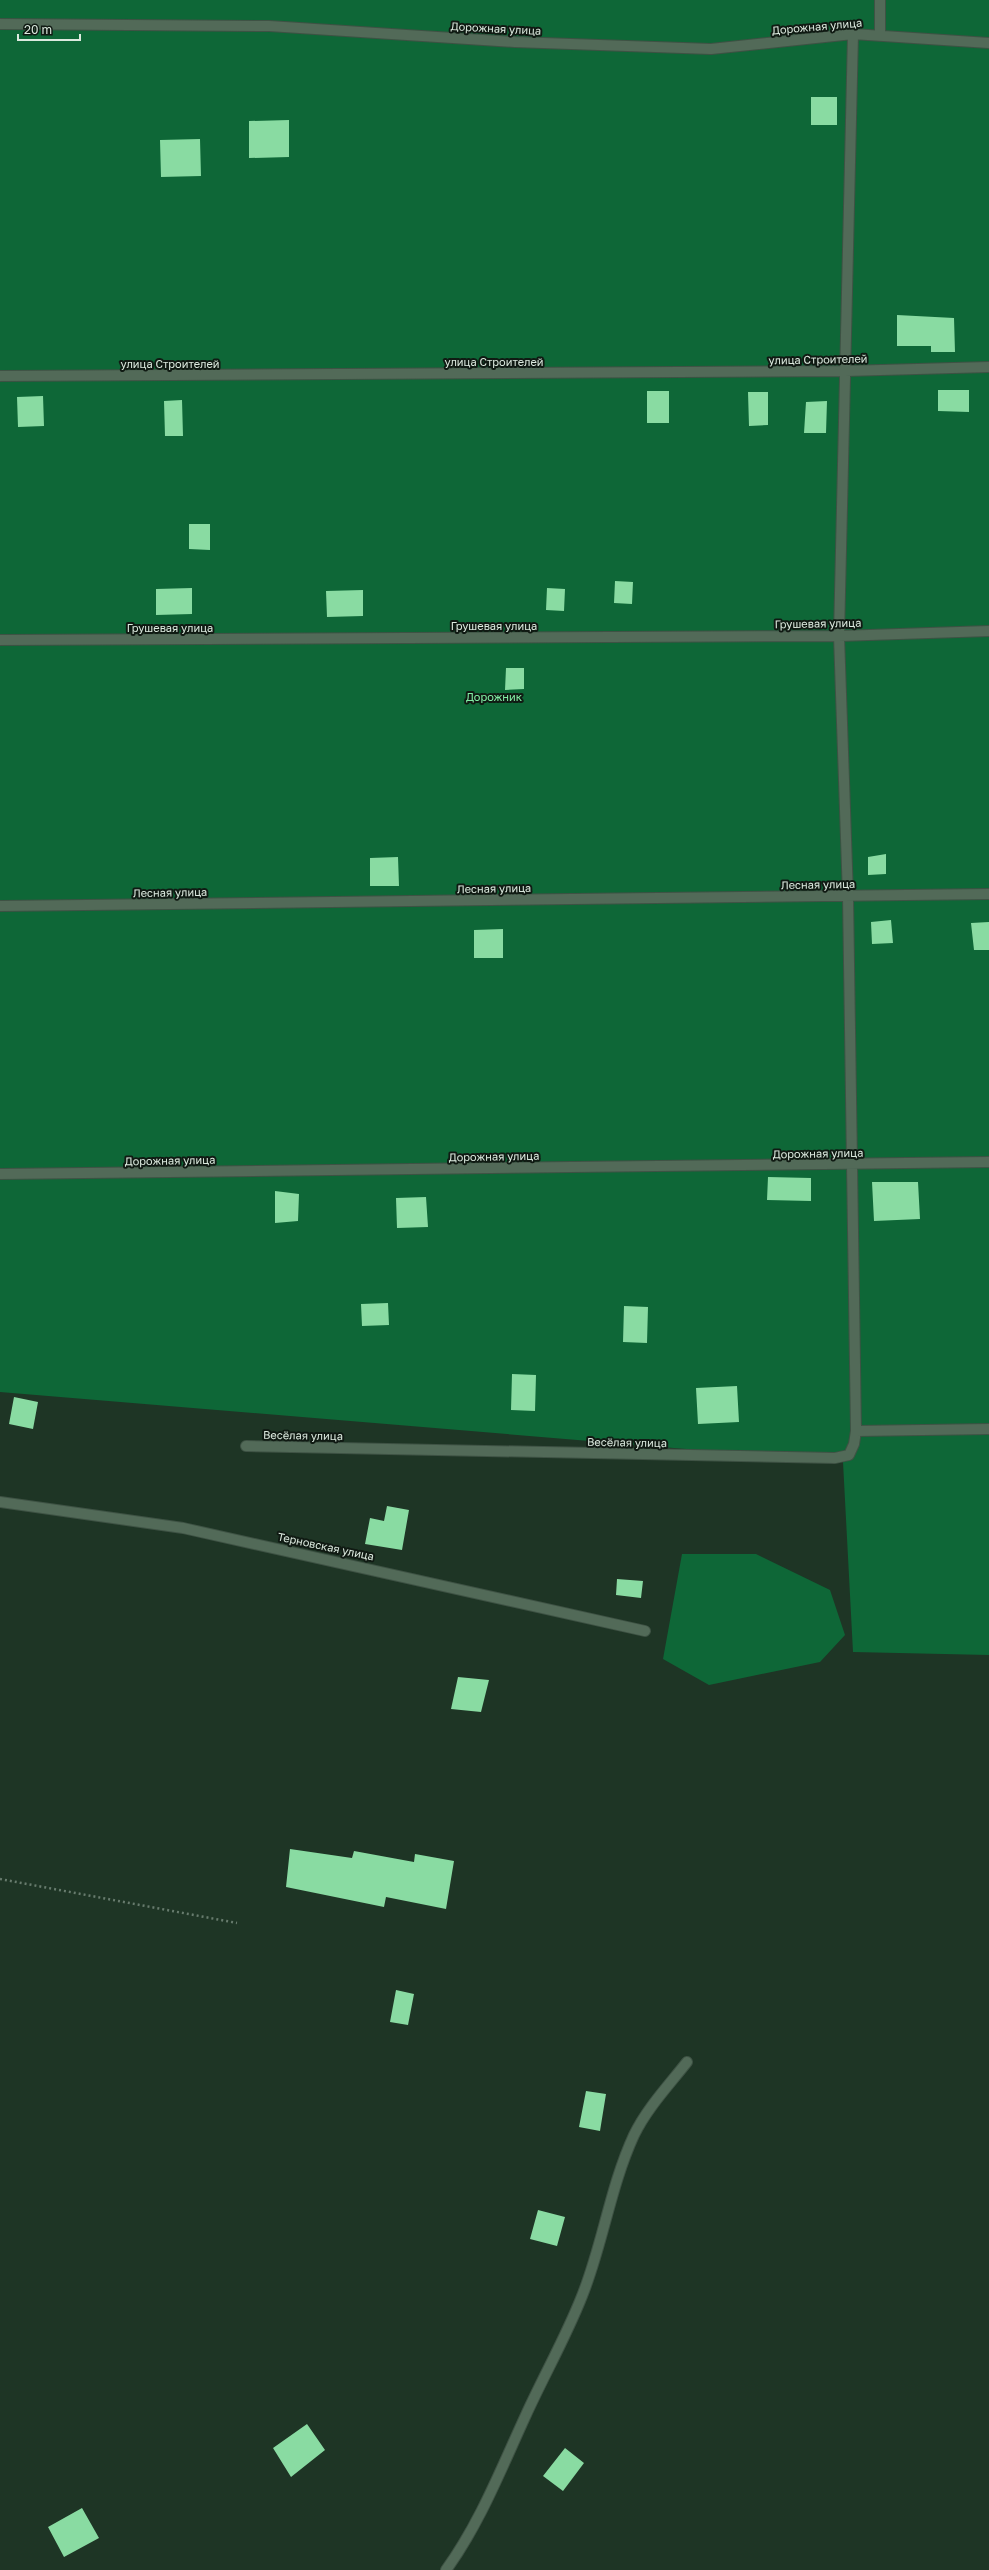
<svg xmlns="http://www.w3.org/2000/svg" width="989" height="2570" font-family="'Golos Text',sans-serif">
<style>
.green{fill:#0e6737}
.building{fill:#89dba2}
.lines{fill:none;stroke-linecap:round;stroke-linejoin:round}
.street-casing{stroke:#3e5244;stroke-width:12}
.path{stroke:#677b6d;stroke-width:2.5;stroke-dasharray:2 3;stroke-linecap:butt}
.street{stroke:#526a58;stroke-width:10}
.labels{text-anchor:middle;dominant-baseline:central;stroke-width:4;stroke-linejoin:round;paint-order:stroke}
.street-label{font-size:11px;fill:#dceadf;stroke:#101a13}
.park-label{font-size:11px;fill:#83efa6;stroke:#101a13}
</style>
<rect width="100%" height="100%" fill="#1e3525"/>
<path class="green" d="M0,0H989V1655L853,1652L843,1462L0,1392Z
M682,1554H756L830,1590L845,1635L820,1662L709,1685L663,1659Z"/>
<path class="building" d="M811,97H837V125H811Z
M289,120V157L249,158V121Z
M200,139L201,176L161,177L160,140Z
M897,315L954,318L955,352H931V346H897Z
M938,390H969V412L938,411Z
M647,391H669V423H647Z
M748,392H768V425L749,426Z
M43,396L44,426L18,427L17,397Z
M182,400L183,436H165L164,401Z
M827,401L826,433H804L806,402Z
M189,524H210V550L189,549Z
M615,581L633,582L632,604L614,603Z
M192,588V614L156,615V589Z
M547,588L565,589L564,611L546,610Z
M363,590V616L327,617L326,591Z
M506,668H524V689L505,690Z
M886,854V874L868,875V857Z
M398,857L399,886H370V858Z
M891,920L893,943L872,944L871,922Z
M989,922V950H974L971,923Z
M503,929V958H474V930Z
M768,1177L811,1178V1201L767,1200Z
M872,1182H918L920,1219L874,1221Z
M275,1191L299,1194L298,1221L275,1223Z
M426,1197L428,1227L397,1228L396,1198Z
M388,1303L389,1325L362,1326L361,1304Z
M624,1306L648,1307L647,1343L623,1342Z
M512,1374L536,1375L535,1411L511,1410Z
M737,1386L739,1422L698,1424L696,1388Z
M14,1397L38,1402L33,1429L9,1424Z
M387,1506L409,1510L402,1550L365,1544L370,1518L384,1521Z
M617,1579L643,1581L641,1598L616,1595Z
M458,1677L489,1680L481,1712L451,1709Z
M290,1849L352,1858L354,1851L414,1862L415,1854L454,1861L446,1909L386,1897L384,1907L286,1887Z
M396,1990L414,1994L408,2025L390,2022Z
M586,2091L606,2094L600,2131L579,2127Z
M538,2210L565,2217L557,2246L530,2239Z
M307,2424L325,2450L291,2477L273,2448Z
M565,2448L584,2463L563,2491L543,2476Z
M82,2508L99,2538L64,2557L48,2527Z"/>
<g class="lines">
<defs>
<path id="street" d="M880,0V34
M0,24L269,26L515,42L711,49L853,34L989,43
M853,34L839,636L848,896L856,1431
M0,376L845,371L989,367
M0,640L839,636L989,631
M0,906L989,894
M0,1174L989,1162
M246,1446L835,1458L849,1455L854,1444L856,1431L989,1429
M0,1502L183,1528L645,1631
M446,2570C480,2523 501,2469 525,2417C543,2377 566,2337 582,2296C603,2244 610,2187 634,2135C647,2108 669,2085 687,2062"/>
</defs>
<use href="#street" class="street-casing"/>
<path class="path" d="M0,1879L237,1923"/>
<use href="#street" class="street"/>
</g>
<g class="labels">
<g class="street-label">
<text transform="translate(817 26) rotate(-5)">Дорожная улица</text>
<text transform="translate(496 28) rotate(3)">Дорожная улица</text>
<text transform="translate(818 359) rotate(-1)">улица Строителей</text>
<text x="494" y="361">улица Строителей</text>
<text x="170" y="363">улица Строителей</text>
<text transform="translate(818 623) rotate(-1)">Грушевая улица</text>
<text x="494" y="625">Грушевая улица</text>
<text x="170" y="627">Грушевая улица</text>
<text transform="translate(818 884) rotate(-1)">Лесная улица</text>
<text transform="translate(494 888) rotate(-1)">Лесная улица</text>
<text transform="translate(170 892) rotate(-1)">Лесная улица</text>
<text transform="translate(818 1153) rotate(-1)">Дорожная улица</text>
<text transform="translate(494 1156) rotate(-1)">Дорожная улица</text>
<text transform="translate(170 1160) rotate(-1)">Дорожная улица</text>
<text transform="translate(303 1435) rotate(1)">Весёлая улица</text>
<text transform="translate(627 1442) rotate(1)">Весёлая улица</text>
<text transform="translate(326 1546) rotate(12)">Терновская улица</text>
</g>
<g class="park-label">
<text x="494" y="696">Дорожник</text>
</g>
</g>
<path d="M18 34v6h62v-6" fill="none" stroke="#dceadf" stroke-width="2"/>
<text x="24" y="34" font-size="12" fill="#dceadf" stroke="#101a13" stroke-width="3" paint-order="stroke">20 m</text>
</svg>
